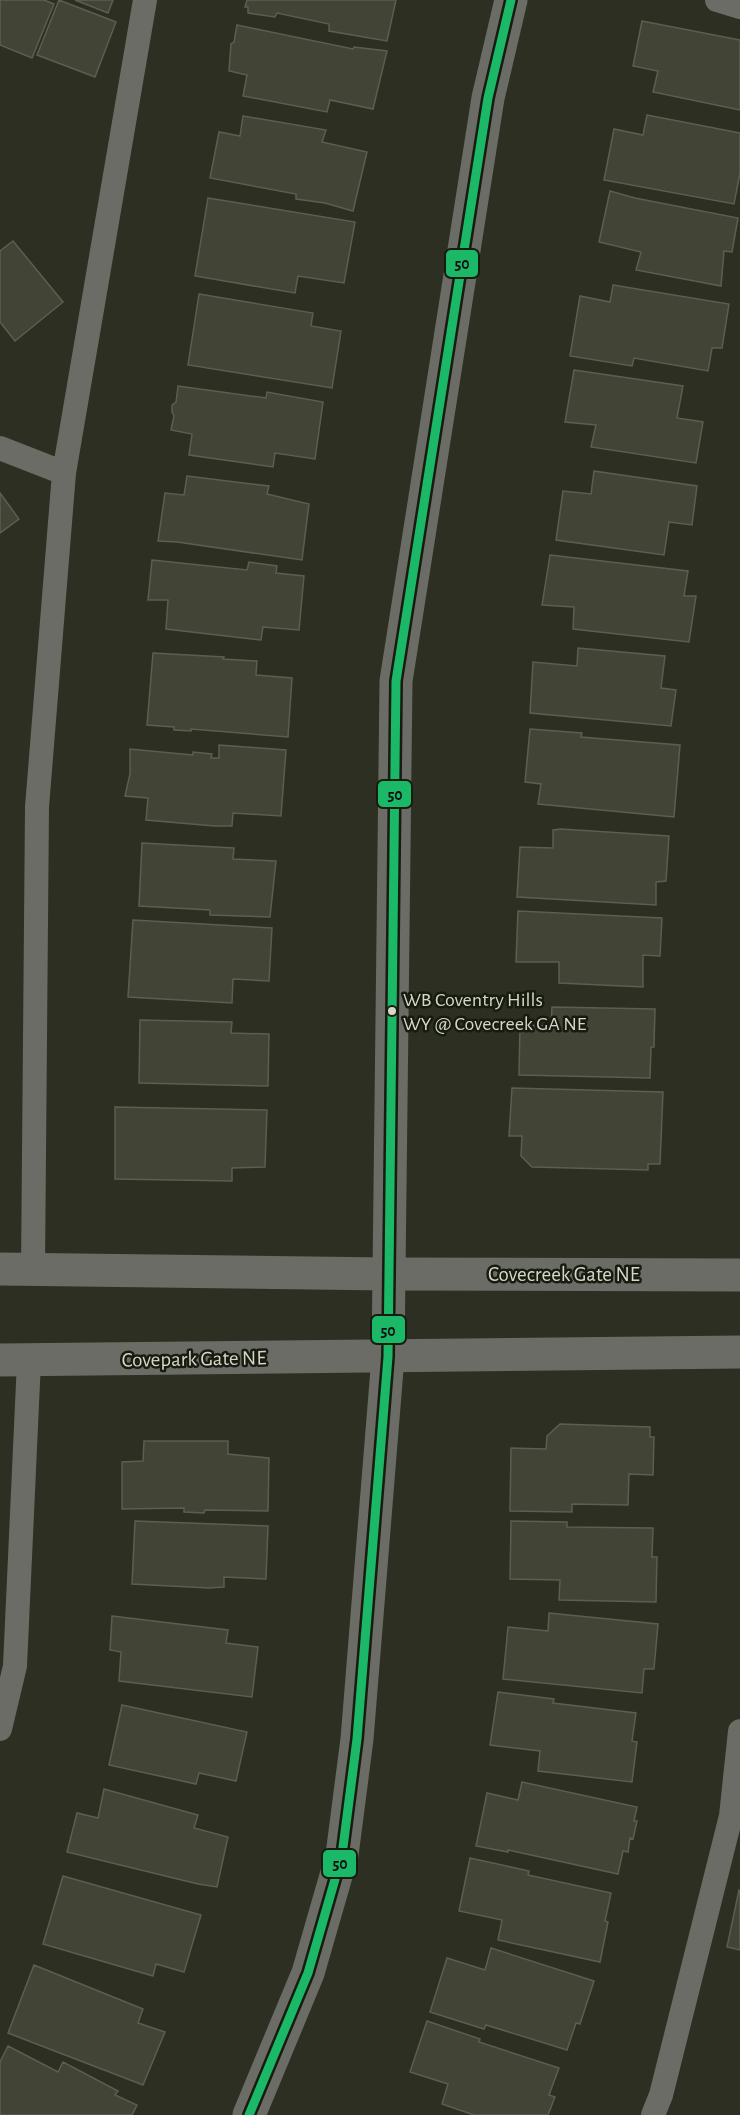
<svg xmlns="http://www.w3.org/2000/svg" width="740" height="2115" font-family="'Alegreya Sans',sans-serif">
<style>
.building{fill:#424536;stroke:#5b5e51;stroke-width:1.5}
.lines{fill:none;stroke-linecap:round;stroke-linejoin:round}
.service{stroke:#6b6c65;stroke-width:24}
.minor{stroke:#6b6c65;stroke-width:33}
.tertiary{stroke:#6b6c65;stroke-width:33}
.bus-1-casing{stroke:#181b10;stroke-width:14}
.bus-1{stroke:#1ab867;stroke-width:9}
.bus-dot{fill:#d4d8c8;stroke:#181b10;stroke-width:2}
.labels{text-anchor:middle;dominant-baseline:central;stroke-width:5;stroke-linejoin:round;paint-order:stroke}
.bus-label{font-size:20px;fill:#d4d8c8;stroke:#181b10;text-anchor:start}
.street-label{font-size:21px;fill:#d4d8c8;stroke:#181b10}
.line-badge{stroke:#181b10;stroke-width:2}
.pale-badge-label{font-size:16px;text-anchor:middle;font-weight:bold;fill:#111}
</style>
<rect width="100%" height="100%" fill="#2c2f21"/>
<path class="building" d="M0,0H44L54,4L32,58L0,45Z
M59,0L116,22L95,77L37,55Z
M75,0H113L108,13Z
M247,0H396L387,41L329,31V24L277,13L275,17L248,13V7H245Z
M642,21L740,40V110L653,92L658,71L633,66Z
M237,25L353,49L354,47L387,51L373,109L330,100L327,112L243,96L247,75L229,71L231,44L234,42Z
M647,115L740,133V173L734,204L604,180L614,129L643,135Z
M243,116L326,130L322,142L367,152L353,211L325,203L296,199V194L210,178L219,132L240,136Z
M610,191L635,198L738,218L732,252L724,251L721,286L636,270L641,252L599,242Z
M208,198L355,222L344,283L298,276L295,293L195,276Z
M13,241L63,302L15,341L0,322V251Z
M613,285L729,304L722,348H712L708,371L634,358L632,366L570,356L580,296L610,302Z
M199,294L313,313L311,326L341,331L332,388L188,365Z
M574,370L683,386L677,418L703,422L696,463L591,447L596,425L565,422Z
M178,386L266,398L267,392L323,402L315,459L275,453L273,467L189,455L192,434L171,430L174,416L172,412V405L176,402Z
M594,471L697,486L692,525L669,522L664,555L556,540L563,491L591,494Z
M187,476L269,486L267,494L309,504L302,560L177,542L158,541L165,493L184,495Z
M0,493L19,519L0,533Z
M550,555L688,571L684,596H696L689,642L573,629L574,607L542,605Z
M152,560L247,570L249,562L277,566L276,573L304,576L299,630L263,627L261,640L166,629L168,600H148Z
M578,648L665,656L661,688L676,690L671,726L530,713L533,662L577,666Z
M153,653L224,657L223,659L257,661L256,675L292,678L288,737L191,729V731L174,730V727L147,725Z
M530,729L582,733L581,737L680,745L674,817L538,804L541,784L525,782Z
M219,745L286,750L281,816L233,813L232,826H214L146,820L148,798L125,796L130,774V749L193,755V752L212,754L211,758H219Z
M561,829L669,836L666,881L656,882V905L517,897L520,847L553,848V830Z
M142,843L234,848L233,859L276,861L270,917L210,915V910L139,906Z
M518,911L662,918L660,956L643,955V987L559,983V962H516Z
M133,920L272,928L269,981L233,979L232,1003L128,997Z
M552,1007L655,1009L654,1047H651L650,1078L519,1075L520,1025L551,1026Z
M140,1020L232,1022L231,1033L269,1034L268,1086L139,1083Z
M512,1088L663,1092L660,1164H648V1170L532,1167L521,1156L522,1136H509Z
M115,1107L267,1110L265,1167L232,1168V1181L115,1179Z
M560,1424L650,1427V1437H654L653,1475L629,1474L628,1505L572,1504V1512L510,1511L511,1448L546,1449L547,1436Z
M144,1441H228V1454L269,1458L268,1511L205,1510L204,1513L184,1512V1508L122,1509V1462L143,1461Z
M135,1521L268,1526L266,1579L224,1577V1587L209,1588L132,1584Z
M511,1521L567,1522V1527L653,1528L652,1557H657L656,1602L559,1600L560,1580L510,1579Z
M549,1613L658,1624L654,1669H644L642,1693L503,1679L508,1627L548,1631Z
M112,1616L228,1630L226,1643L258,1647L252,1697L119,1681L121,1652L110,1650Z
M498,1692L554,1699L553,1703L636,1713L632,1741L637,1742L632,1782L538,1771L540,1751L490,1745Z
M122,1705L247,1732L236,1781L199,1773L196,1784L109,1765Z
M522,1782L637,1807L634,1821H637L633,1839L630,1838L628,1852L623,1851L618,1874L508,1850V1852L476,1846L487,1793L518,1800Z
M104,1789L198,1815L194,1828L228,1837L217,1887L198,1884L67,1852L77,1813L98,1818Z
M470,1858L529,1871L528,1875L611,1893L605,1921L608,1922L600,1962L498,1940L502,1920L459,1911Z
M63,1876L201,1915L184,1972L156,1964L153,1976L43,1944Z
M739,1890L740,1891V1950L727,1947Z
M491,1948L594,1981L580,2024L576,2023L567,2050L486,2025L484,2029L430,2012L447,1958L485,1970Z
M34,1965L143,2009L138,2023L165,2032L143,2085L8,2033Z
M427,2021L480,2039L479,2042L559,2068L549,2095L555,2097L548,2115H474L442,2104L448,2084L410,2072Z
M8,2046L58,2072L63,2062L118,2091L115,2095L137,2105L132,2115H0V2062Z"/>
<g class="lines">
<path class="service" d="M717,0L740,7
M0,448L64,473
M33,1270L37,807L64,473L145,0
M0,1729L15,1666L29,1361
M653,2115L661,2095L731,1816L740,1731"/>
<path class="minor" d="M0,1269L387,1274L740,1275
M0,1360L740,1352"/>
<path class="tertiary" d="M249,2115L308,1973L342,1855L357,1739L388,1357L396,681L488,98L511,0"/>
<defs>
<path id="bus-1" d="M249,2115L308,1973L342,1855L357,1739L388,1357L396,681L488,98L511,0"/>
</defs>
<use href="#bus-1" class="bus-1-casing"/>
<use href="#bus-1" class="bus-1"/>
</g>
<circle class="bus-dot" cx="392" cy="1011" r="5"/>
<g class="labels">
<g class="bus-label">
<text x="403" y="1000">WB Coventry Hills<tspan x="403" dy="24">WY @ Covecreek GA NE</tspan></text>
</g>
<g class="street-label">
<text x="564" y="1274">Covecreek Gate NE</text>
<text transform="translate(194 1359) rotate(-1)">Covepark Gate NE</text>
</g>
</g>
<g class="line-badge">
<rect x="445" y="249" width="34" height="29" rx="6" fill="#1ab867"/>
<rect x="377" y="780" width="35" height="28" rx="6" fill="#1ab867"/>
<rect x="371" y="1315" width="35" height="29" rx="6" fill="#1ab867"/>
<rect x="322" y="1849" width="35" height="29" rx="6" fill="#1ab867"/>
</g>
<g class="pale-badge-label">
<text x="462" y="269">50</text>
<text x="395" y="800">50</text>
<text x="388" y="1336">50</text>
<text x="340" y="1869">50</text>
</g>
</svg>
